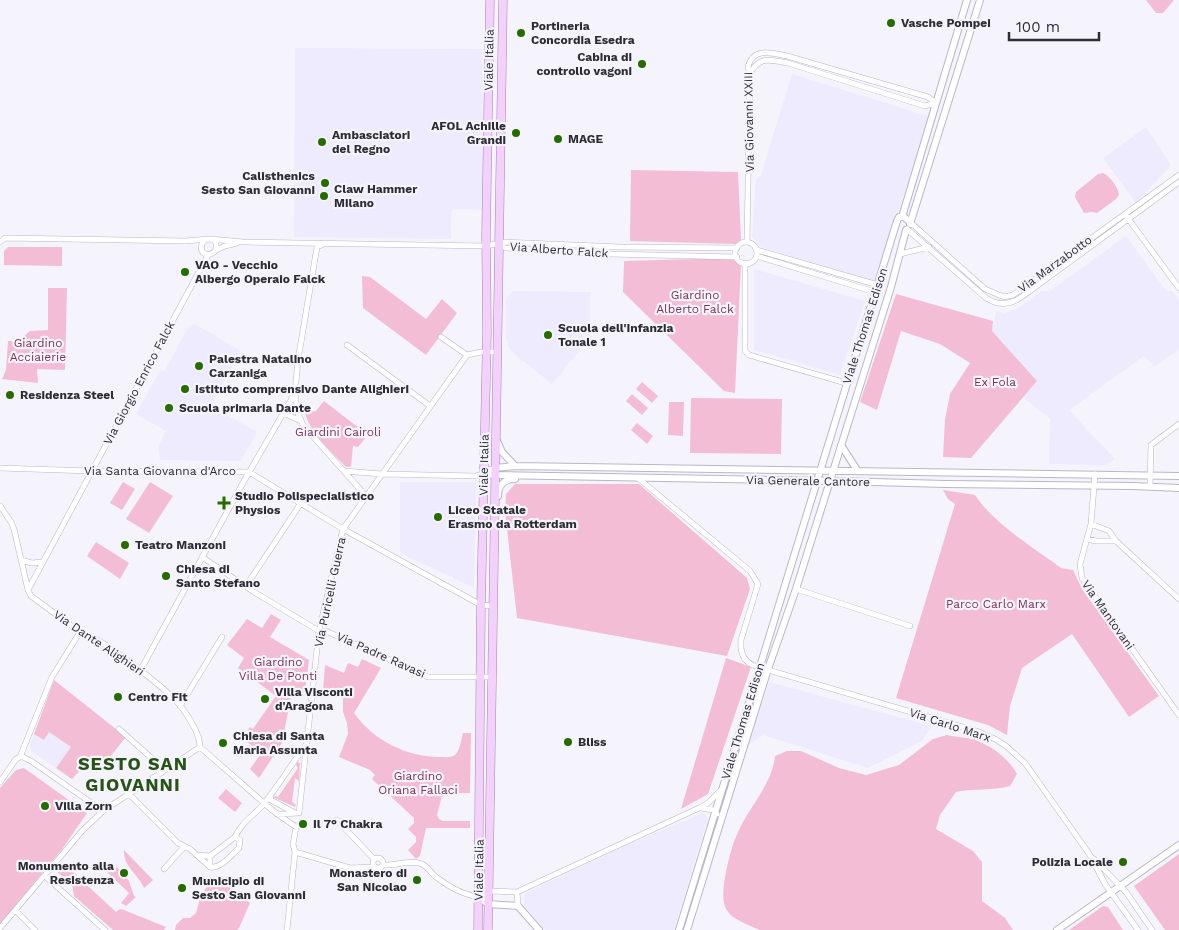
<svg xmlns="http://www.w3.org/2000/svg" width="1179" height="930" font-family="'Work Sans',sans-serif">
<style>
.built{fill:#edebfd}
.green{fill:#f3bdd5}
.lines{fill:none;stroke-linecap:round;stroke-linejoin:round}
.minor-casing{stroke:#b9b7cb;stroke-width:6}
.tertiary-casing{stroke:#b9b7cb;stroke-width:8}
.primary-casing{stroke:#a883b2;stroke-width:9}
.minor{stroke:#fff;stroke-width:5}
.tertiary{stroke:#fff;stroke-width:6}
.primary{stroke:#f2d1fa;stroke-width:8}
.poi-dot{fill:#276a00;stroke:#f5f4fc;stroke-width:2}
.labels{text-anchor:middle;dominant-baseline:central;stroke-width:4.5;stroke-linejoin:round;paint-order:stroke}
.poi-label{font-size:12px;font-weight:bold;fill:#2e2d35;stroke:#f5f4fc;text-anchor:start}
.street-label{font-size:12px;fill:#2e2d35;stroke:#f5f4fc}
.park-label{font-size:12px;fill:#7c355a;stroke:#f5f4fc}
.district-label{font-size:18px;font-weight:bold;letter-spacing:1px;fill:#285218;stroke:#f5f4fc}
</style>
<rect width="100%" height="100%" fill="#f5f4fc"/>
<path class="built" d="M295,48L482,49L483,210L454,209L451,212V239L294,237Z
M792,74L931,117L873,283L761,247L752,237L756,180L761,175Z
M1146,127L1171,165L1136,203L1103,158Z
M1126,236L1167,292L1171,290L1179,301V349L1154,367L1144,356L1069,410L1115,459L1105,465L1049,464L1050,419L1023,397L1037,381L992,331L996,311L1005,313L1016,309L1042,291H1050Z
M754,269L865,301L840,375L754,350Z
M513,291L590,292V338L552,384L518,357L509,347L506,339V298Z
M195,324L241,351L211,406L257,432L241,461L160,460L158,447L166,431L136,414L159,372L165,370L189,326Z
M400,482H476L474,588L400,553Z
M769,682L928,725L932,726L922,741L868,768L763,735L749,745V742Z
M49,732L71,747L56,768L31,751L30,745L34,734L44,740Z
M703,813L708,818L674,930H545L524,905L525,893L622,847Z"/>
<path class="green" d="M1146,0H1174L1163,13H1156Z
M631,170L738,172L741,240L735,244L630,241Z
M1103,173C1110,176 1118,187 1119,195L1116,199L1097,213L1092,212L1084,213L1075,197L1076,192L1098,174Z
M8,247H62V266L4,265V251Z
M733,258L741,265L735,393L724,391L623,292L624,261Z
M362,276L370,277L426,319L442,299L457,313L426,355L363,308Z
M48,288H67L65,370L37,369L38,383L2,379L6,370L8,341H19L30,331L48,330Z
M896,294L993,321L992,331L1037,381L971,458L943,457L945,420L950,394L970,363L940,344L901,331L877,410L860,402Z
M642,382L658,396L652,403L636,389Z
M632,394L648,408L642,415L626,401Z
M691,398L782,399L781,454L690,453Z
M324,401L368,435L358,447L353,446L351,467H346C331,451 311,435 305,413L316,411Z
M669,402H684L683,436L668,435Z
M637,423L653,436L647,444L631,430Z
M123,482L135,489L122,510L110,503Z
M150,482L173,496L149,533L126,519Z
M515,484H639L747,578L750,589L727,656L517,618L505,511L506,494Z
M943,490L975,495C996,526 1032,546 1061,568L1073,570L1082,589L1159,696L1129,717L1072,634L1022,668L1010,706L1007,735L988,725L896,698L955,504L948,499Z
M96,542L129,563L120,579L87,556Z
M271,614L281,620L270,637L309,660L305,692H292L282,743L259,778L250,769L262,752L242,739L250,727L253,729L276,696L238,668L244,658L227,645L247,619L262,628Z
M726,658L751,667L708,794L681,809Z
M362,659L381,668L354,713C373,740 406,757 440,757C445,757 451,758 455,755C460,750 461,740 463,733H471L470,793H447L442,796L437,815L439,819L443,821H470V828H426L420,856L416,859L408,850L416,842V837L408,829L414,823V818L372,779L375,775L370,770L339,757L348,734L347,723L343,712V696L323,690L325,665L344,673L348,663L358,667Z
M54,680L126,737L97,773L85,765L72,779L56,768L71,747L49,732L44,740L34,734Z
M947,735C956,737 966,737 975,740C992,746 1008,758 1017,774L1010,786C992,791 975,788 956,792L940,815L936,829L973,851L982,862V901L1005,918L1013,930H760C728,916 719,914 725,877C729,857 733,840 743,822C754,802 773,780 775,756L787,751H801L839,768L866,775L899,765L933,739Z
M297,762L300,763L299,781L295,778L292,802L296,805L295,807L273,797L275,796L278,797L298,768L296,765Z
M24,768L87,813L63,848L0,924V788L16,770Z
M226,789L242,803L235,812L218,798Z
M124,850L153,880L144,888C138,874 123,867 124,850Z
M1179,854V930H1165L1134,886Z
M62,862L116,912L120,909L124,910L166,927L164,930H113L74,896L72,885L56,871Z
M117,867L129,881L134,896L136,897L126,906L121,903L129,893L105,870L107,868Z
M212,880L223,881L250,903L239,928L237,930H175L176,925L183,918H190L196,913L201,895Z
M1103,906L1108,907L1123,930H1069Z"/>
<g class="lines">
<defs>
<path id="minor" d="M750,74C759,55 771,60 788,63L925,106L936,103
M1127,217L1179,288
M910,222L985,289L1004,297L1013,295L1179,175
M907,229L986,298C997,305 1009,305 1020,298L1179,182
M205,240C195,250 207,261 216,250V243L213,239
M0,242L5,238L185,241L210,239L243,242L486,246L505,242L620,247L737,248
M747,242L750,74L748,67C753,47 771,53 787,56L928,97L936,103
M735 253a11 11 0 1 1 22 0a11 11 0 1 1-22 0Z
M499,244L505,248L609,254L737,257
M322,245L317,247L298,360L295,393L297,411L303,425L310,433L366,496
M216,250L225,246L237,243
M757,250L878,285
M900,254L929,247
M757,256L875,292
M745,263V351L749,355L846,383
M441,337L467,355
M347,345L430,406
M283,413L301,421
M0,468L91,471L249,472L343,529L481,605L493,606
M344,471L382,474L476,476L483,474
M1095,474L1091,524L1080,564L1082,578L1179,715
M638,478L750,571L758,584L741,640C740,652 743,662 755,666L979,732L995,739L1006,746L1025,763L1090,855L1105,884L1138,930
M1150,486L1151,445L1179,424
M0,506L11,522L14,529L28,590L31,596L80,632C99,635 167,690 180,705C188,716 200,733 200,747
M1091,524L1109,531L1116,541L1179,599
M1087,539L1096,541H1116
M202,557L254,592L319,631H326L428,677H492
M21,560L32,563L42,562
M246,586L301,503
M796,589L910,626
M28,590L208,255
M140,671L244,481L295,393
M180,706L222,637
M119,729L165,770
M200,747L272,810L296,827L293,844L295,852L287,930
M20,757H23L31,761L103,811
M0,782L16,759L20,757L52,677L80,632
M129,794L178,843L190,849L210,867
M270,796L271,800L295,813
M701,808L713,810L717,814
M277,814L299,813L319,631L343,529L467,355L481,352H497
M337,820L374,859
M235,837C241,823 253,816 263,805C278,786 291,765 306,745
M295,852L350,868L374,867
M197,855L210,856L235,837L240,840L239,848C231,855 221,869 210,867V856
M373 863a5 5 0 1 1 10 0a5 5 0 1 1-10 0Z
M1094,859L1126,892L1152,930
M383,865C395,866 410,859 422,864C428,867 431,873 436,877C450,887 461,894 478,897L489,891L517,892L699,808L708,803L721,790
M164,869L184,847
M45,876L105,930
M517,892L518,906
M16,911L35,930
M0,928L82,831L103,811L200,747"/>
<path id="tertiary" d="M902,217L967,0
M910,224L980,0
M497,441L502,452L515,466
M841,445L857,470
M483,474L495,468L515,466L1179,476
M492,475L838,481L945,484L1133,486L1179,488
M498,496C498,486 504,479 515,479
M478,897L488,904L518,906L539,930
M679,930L897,221L899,217H904L910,222
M687,930L768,669L796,589L891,287L906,230
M1057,930L1179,845"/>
<path id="primary" d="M478,930L481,605L487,332L486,235L490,0
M488,930L503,0"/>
</defs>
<use href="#minor" class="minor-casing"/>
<use href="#tertiary" class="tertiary-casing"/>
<use href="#primary" class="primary-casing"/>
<use href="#minor" class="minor"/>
<use href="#tertiary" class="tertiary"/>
<use href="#primary" class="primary"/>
</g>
<g class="poi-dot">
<circle cx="891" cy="23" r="5"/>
<circle cx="521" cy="33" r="5"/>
<circle cx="642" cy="64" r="5"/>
<circle cx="516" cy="133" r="5"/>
<circle cx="558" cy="139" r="5"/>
<circle cx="322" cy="142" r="5"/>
<circle cx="325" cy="183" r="5"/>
<circle cx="324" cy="196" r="5"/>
<circle cx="185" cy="272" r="5"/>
<circle cx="548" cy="335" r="5"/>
<circle cx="199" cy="366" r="5"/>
<circle cx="185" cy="389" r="5"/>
<circle cx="10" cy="395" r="5"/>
<circle cx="169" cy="408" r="5"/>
<path d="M221.5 495.5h5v5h5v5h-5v5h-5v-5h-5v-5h5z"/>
<circle cx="438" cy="517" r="5"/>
<circle cx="125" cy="545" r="5"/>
<circle cx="166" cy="576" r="5"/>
<circle cx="118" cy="697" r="5"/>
<circle cx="265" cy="699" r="5"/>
<circle cx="568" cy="742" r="5"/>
<circle cx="223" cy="743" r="5"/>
<circle cx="45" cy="806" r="5"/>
<circle cx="303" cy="824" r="5"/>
<circle cx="1123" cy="862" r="5"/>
<circle cx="124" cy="873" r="5"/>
<circle cx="417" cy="880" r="5"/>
<circle cx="182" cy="888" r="5"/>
</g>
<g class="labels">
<g class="poi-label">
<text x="901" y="23">Vasche Pompei</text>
<text x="531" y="26">Portineria<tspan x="531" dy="14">Concordia Esedra</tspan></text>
<text x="632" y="57" text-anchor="end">Cabina di<tspan x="632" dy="14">controllo vagoni</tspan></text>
<text x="506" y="126" text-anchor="end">AFOL Achille<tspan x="506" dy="14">Grandi</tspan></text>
<text x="332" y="135">Ambasciatori<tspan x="332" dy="14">del Regno</tspan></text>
<text x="568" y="139">MAGE</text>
<text x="315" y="176" text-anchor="end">Calisthenics<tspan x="315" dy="14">Sesto San Giovanni</tspan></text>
<text x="334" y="189">Claw Hammer<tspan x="334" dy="14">Milano</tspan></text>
<text x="195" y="265">VAO - Vecchio<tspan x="195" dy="14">Albergo Operaio Falck</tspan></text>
<text x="558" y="328">Scuola dell'Infanzia<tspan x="558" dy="14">Tonale 1</tspan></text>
<text x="209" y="359">Palestra Natalino<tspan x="209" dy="14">Carzaniga</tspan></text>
<text x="195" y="389">Istituto comprensivo Dante Alighieri</text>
<text x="20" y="395">Residenza Steel</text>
<text x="179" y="408">Scuola primaria Dante</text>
<text x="235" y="496">Studio Polispecialistico<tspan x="235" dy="14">Physios</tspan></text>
<text x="448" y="510">Liceo Statale<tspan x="448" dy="14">Erasmo da Rotterdam</tspan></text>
<text x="135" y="545">Teatro Manzoni</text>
<text x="176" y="569">Chiesa di<tspan x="176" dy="14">Santo Stefano</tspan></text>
<text x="275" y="692">Villa Visconti<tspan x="275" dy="14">d'Aragona</tspan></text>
<text x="128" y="697">Centro Fit</text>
<text x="233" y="736">Chiesa di Santa<tspan x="233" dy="14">Maria Assunta</tspan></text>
<text x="578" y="742">Bliss</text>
<text x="55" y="806">Villa Zorn</text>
<text x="313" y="824">Il 7° Chakra</text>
<text x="1113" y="862" text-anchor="end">Polizia Locale</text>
<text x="114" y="866" text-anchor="end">Monumento alla<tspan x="114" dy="14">Resistenza</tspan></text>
<text x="407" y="873" text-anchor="end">Monastero di<tspan x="407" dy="14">San Nicolao</tspan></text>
<text x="192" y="881">Municipio di<tspan x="192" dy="14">Sesto San Giovanni</tspan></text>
</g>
<g class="street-label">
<text transform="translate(489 60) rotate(-89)">Viale Italia</text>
<text transform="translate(749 122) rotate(-91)">Via Giovanni XXIII</text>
<text transform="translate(559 250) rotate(4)">Via Alberto Falck</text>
<text transform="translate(1055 264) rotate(-36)">Via Marzabotto</text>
<text transform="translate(865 326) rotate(-72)">Viale Thomas Edison</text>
<text transform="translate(139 383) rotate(-62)">Via Giorgio Enrico Falck</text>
<text transform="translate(484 465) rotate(-89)">Viale Italia</text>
<text x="160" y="471">Via Santa Giovanna d'Arco</text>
<text transform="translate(808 481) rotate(1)">Via Generale Cantore</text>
<text transform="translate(330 592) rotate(-78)">Via Puricelli Guerra</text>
<text transform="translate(1108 615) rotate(55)">Via Mantovani</text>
<text transform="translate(99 643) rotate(34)">Via Dante Alighieri</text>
<text transform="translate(381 655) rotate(24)">Via Padre Ravasi</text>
<text transform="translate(743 721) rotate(-73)">Viale Thomas Edison</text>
<text transform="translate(950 725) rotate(18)">Via Carlo Marx</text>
<text transform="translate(479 870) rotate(-89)">Viale Italia</text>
</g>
<g class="park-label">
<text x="695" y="295">Giardino<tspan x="695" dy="14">Alberto Falck</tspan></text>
<text x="38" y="343">Giardino<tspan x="38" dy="14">Acciaierie</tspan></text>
<text x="995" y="382">Ex Fola</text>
<text x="338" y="432">Giardini Cairoli</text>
<text x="996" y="604">Parco Carlo Marx</text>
<text x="278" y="662">Giardino<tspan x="278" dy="14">Villa De Ponti</tspan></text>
<text x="418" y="776">Giardino<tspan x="418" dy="14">Oriana Fallaci</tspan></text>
</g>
<g class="district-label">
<text x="133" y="763">SESTO SAN<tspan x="133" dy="21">GIOVANNI</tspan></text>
</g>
</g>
<path d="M1009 32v8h90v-8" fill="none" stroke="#2e2d35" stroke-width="2.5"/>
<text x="1016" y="32" font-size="15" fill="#2e2d35" stroke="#f5f4fc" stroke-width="4" paint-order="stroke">100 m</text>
</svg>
